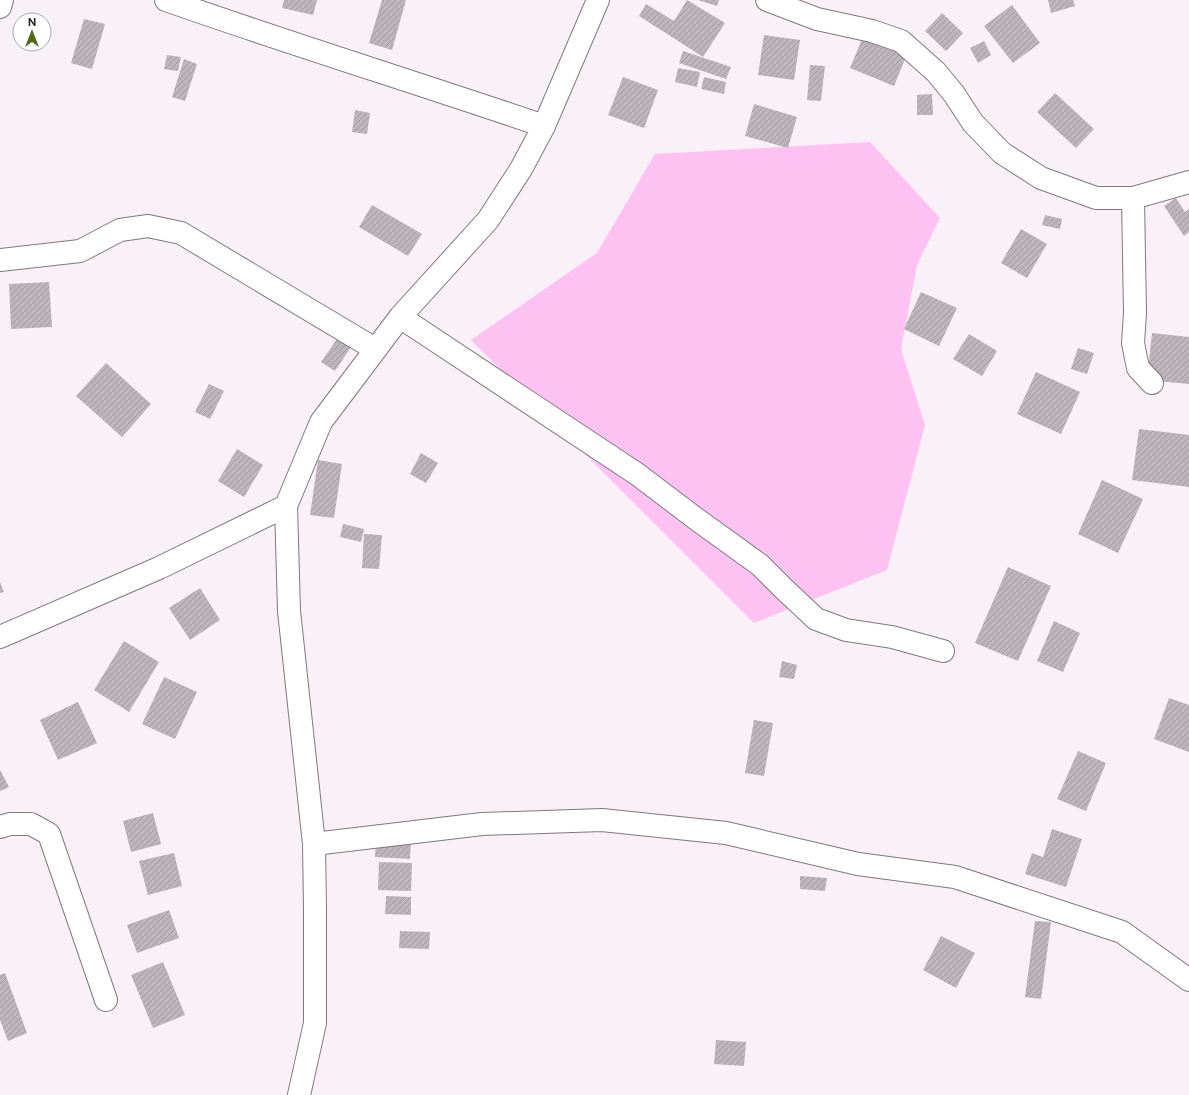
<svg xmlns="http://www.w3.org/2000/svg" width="1189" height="1095" font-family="'Public Sans',sans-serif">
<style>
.grass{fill:#fec2f2}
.building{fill:url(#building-hatch)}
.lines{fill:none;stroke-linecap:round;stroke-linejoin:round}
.street-casing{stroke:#7f787d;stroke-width:24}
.street{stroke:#fff;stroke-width:22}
</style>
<defs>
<pattern id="building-hatch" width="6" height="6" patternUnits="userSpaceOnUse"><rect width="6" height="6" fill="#bdb5bb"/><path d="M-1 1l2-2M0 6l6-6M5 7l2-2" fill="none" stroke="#a29ba1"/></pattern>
</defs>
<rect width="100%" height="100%" fill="#f9f1f7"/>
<path class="grass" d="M870,142L940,218L917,265L901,349L925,425L887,570L754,623L471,340L597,253L655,154Z"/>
<path class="building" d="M284,0H317L313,15L282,8Z
M382,0H406L392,50L369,43Z
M687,0L725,23L703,57L639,16L646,4L674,21Z
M698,0H719L717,6Z
M1048,0H1073L1075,6L1051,13Z
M1012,5L1040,43L1013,63L984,26Z
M942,13L963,33L946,51L925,31Z
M84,19L105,24L92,69L71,63Z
M865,32L909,49L894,86L850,68Z
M764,35L800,40L794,80L758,75Z
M984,41L991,55L978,63L970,48Z
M683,51L731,67L726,79L679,63Z
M167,55L181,57L178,71L164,69Z
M184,59L197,64L185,101L172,97Z
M810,65L825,66L821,101L807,100Z
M678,68L700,72L697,87L675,82Z
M623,77L658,90L644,128L608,115Z
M704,77L726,82L724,94L701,89Z
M1055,93L1094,129L1076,148L1037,112Z
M932,94L933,115H917V95Z
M754,104L797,117L788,148L745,136Z
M355,110L370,113L367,134L352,132Z
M1176,198L1185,212L1189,209V232L1184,236L1164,206Z
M372,205L422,234L408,256L359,227Z
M1045,215L1062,219L1060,229L1042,225Z
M1021,229L1047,244L1027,278L1001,263Z
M49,282L52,327L11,329L9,284Z
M921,292L957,308L939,346L904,329Z
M344,329L357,338L335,371L321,362Z
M1152,333L1189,337V384L1147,380Z
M969,334L997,351L982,376L953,359Z
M1078,348L1094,353L1087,374L1071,369Z
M106,363L151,404L122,437L76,396Z
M1036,372L1080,392L1061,434L1017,414Z
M209,384L224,391L210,419L195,412Z
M1139,429L1189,435V487L1132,480Z
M237,449L263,465L244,497L218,481Z
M421,453L438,463L426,483L410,474Z
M318,460L342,464L334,518L310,515Z
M1102,480L1143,499L1118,553L1078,534Z
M343,524L364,529L361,542L340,537Z
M364,534L382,535L379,569L362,568Z
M1008,567L1051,586L1018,661L975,643Z
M0,582L4,592L0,593Z
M200,588L220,620L190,640L169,608Z
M1054,621L1080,633L1063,672L1037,661Z
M124,641L159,662L129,712L94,690Z
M782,661L797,665L794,679L779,677Z
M164,677L197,692L175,739L142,724Z
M1169,698L1189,705V752L1154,739Z
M78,702L97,743L58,760L40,720Z
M754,720L773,723L764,776L745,773Z
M1078,751L1106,763L1086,811L1057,799Z
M0,770L9,787L0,791Z
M153,813L161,844L131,852L123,821Z
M1052,829L1082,839L1066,887L1025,874L1032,853L1043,857Z
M376,839L411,841L410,859L375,857Z
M174,853L182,886L148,895L139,861Z
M379,862L412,863L411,891L378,890Z
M800,876L827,878L825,891L800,889Z
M386,896L411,897V915L385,914Z
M169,910L179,938L137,953L127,925Z
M1035,921L1051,922L1041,999L1025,997Z
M400,931L430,932L429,949L399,948Z
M941,936L975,953L956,988L923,970Z
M163,962L185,1015L153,1028L131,975Z
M5,973L27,1033L8,1041L0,1020V975Z
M716,1040L746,1042L744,1066L714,1064Z"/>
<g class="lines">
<defs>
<path id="street" d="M166,0C291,44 418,83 544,126
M767,0L817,19L872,31L901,41L936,72L954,94L973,123L1002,153L1041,178L1096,198H1133L1189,182
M0,7L2,0
M1133,198L1135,313L1133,343L1138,368L1152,383
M0,260L80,251L120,230L148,226L181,233L375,349
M400,317L637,474L695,518L760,565L784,589L816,619L846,630L892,637L943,651
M0,637L159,568L286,506
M0,827L10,824H31L49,834L106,1000
M314,844L482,824L602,820L726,833L858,864L955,877L1122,932L1189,980
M299,1095L315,1023V909L314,844L289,611L286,506L321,422L400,317L488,220L521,169L544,126L598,0"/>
</defs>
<use href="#street" class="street-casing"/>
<use href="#street" class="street"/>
</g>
<g transform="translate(32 32)"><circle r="19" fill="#ffffff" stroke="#a8a7a8"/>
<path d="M0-3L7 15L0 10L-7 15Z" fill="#566b1a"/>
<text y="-6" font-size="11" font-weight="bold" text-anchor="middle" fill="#262325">N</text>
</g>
</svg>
